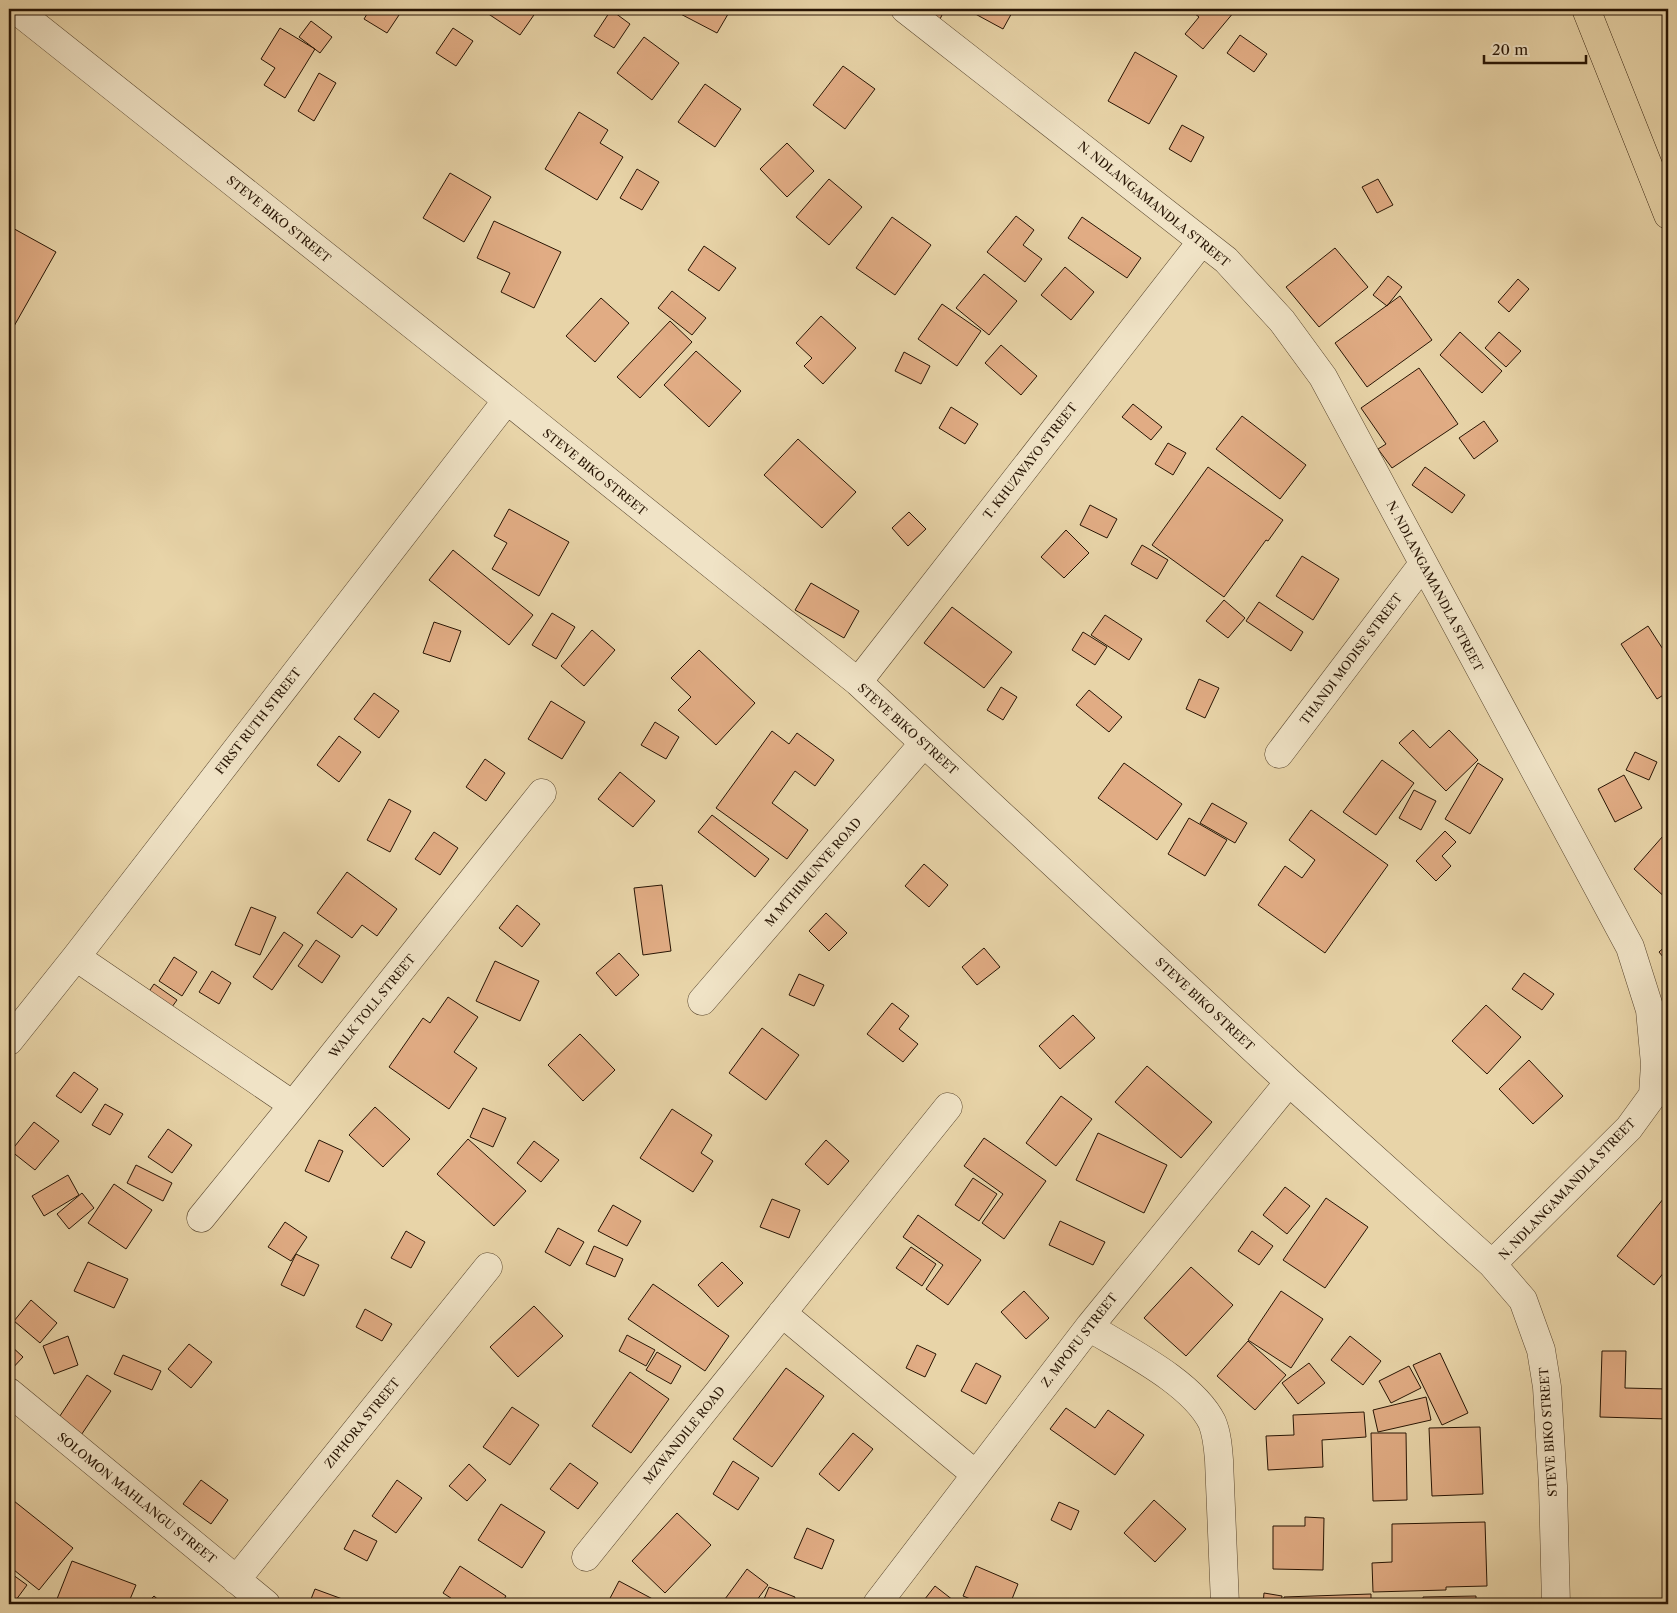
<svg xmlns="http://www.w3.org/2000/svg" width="1677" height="1613" font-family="'Libre Caslon Text',serif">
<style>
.building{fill:#e1ac84;stroke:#281504}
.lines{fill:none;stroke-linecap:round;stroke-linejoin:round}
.street-casing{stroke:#58452d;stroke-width:29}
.highway-casing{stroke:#281504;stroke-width:29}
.street{stroke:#f0e3c6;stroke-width:28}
.highway{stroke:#e8d4a8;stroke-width:28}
.labels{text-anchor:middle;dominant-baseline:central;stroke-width:5;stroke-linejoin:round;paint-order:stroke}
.street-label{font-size:12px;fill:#281504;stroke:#f0e3c6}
</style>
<rect width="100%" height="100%" fill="#e8d4a8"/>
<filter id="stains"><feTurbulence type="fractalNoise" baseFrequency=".004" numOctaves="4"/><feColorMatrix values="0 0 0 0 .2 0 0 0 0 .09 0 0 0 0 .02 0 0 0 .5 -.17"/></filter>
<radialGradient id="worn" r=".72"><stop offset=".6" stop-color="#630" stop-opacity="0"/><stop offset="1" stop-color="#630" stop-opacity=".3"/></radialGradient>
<path class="building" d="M370,9H403L387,33L364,19Z
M481,9H531L536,12L520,35Z
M671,9H731L717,33Z
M917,9H945L937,25Z
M969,9H1014L1003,29L968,10Z
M1189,9H1230L1234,12L1203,49L1185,34L1199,17Z
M611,10L630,24L614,48L594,36Z
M311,21L332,37L320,53L299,37Z
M280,28L315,49L285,98L264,85L275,68L261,59Z
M453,28L473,41L456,66L436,53Z
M1240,35L1267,54L1254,72L1227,53Z
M644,37L679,63L652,100L617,73Z
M1135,52L1177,76L1149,124L1108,101Z
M843,66L875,89L845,129L813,105Z
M319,73L336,83L314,121L298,111Z
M705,84L741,109L715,147L678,122Z
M579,112L608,130L600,143L623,157L597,200L545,169Z
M1182,125L1204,137L1191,162L1169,149Z
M787,143L814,171L787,197L760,169Z
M637,169L659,182L642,210L620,198Z
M450,173L491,197L464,242L423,218Z
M829,179L862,207L829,245L796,217Z
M1378,179L1393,205L1377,213L1362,187Z
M1016,216L1034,230L1023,245L1042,259L1025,282L987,252Z
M892,217L931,245L895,295L856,268Z
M1082,217L1141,258L1127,278L1068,238Z
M494,221L561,252L534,308L501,292L510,273L477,258Z
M9,226L56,252L9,335Z
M704,246L736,268L719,291L688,270Z
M1335,248L1368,287L1319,327L1286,287Z
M1065,267L1094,292L1071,320L1041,295Z
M984,274L1017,301L989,335L956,308Z
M1388,276L1402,287L1387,306L1373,295Z
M1518,279L1529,289L1509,312L1498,302Z
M672,291L706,318L692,335L658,308Z
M1400,296L1432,340L1367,387L1335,343Z
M601,298L629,323L595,362L566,336Z
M942,304L981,331L957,366L918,339Z
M821,316L856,348L823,384L804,366L812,358L796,343Z
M670,321L692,342L640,398L617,377Z
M1460,332L1502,371L1482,393L1440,355Z
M1499,332L1521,351L1506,367L1485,348Z
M1001,345L1037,376L1021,395L985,363Z
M696,351L741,391L709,427L664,385Z
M904,352L930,366L921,384L895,371Z
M1419,368L1458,424L1392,468L1378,449L1386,444L1361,408Z
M1133,404L1162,427L1151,440L1122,417Z
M951,407L978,424L965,444L939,428Z
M1242,416L1306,465L1280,499L1216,449Z
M1484,421L1498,441L1474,459L1459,438Z
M798,439L856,492L822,528L764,475Z
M1168,443L1186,453L1173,475L1155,464Z
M1208,467L1283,520L1268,541L1266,540L1224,597L1152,545Z
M1425,467L1465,495L1452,513L1412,485Z
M1090,505L1117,519L1107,538L1080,525Z
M509,509L569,542L539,596L492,569L507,543L494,536Z
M909,512L926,529L908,546L892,528Z
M1066,530L1089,553L1064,578L1041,557Z
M1142,545L1168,560L1157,579L1131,564Z
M453,550L533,615L509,645L429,580Z
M1302,556L1339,579L1313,620L1276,596Z
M811,583L859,611L844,638L795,610Z
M1224,600L1245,618L1228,638L1206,621Z
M1259,602L1303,632L1291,651L1246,621Z
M952,607L1012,652L984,688L924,643Z
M552,613L575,627L556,659L532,645Z
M1105,615L1142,639L1129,660L1091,635Z
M434,622L461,631L450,662L423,653Z
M1648,626L1668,657V692L1657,699L1621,644Z
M592,630L615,650L584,686L561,666Z
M1083,632L1107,647L1095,665L1072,650Z
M699,650L755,703L716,745L678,710L691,697L671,678Z
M1199,679L1219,688L1205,718L1186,709Z
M1001,687L1017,697L1003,720L987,710Z
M1089,690L1122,717L1109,732L1076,705Z
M374,693L399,711L379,738L354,719Z
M551,701L585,722L562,759L528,739Z
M655,722L679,737L666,759L641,745Z
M1413,730L1430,748L1449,730L1478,760L1446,791L1399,743Z
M772,731L789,744L797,733L834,760L815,786L795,771L772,803L808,830L787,859L716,808Z
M339,736L361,752L339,782L317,765Z
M1635,752L1657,762L1649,780L1626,770Z
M485,759L505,773L486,801L466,787Z
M1382,760L1414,783L1376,835L1343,812Z
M1124,763L1182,804L1157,840L1098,798Z
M1478,763L1503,779L1470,834L1445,819Z
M620,772L655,801L633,827L598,799Z
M1624,775L1642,808L1615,822L1598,789Z
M1414,790L1436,801L1421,830L1399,818Z
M389,799L411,811L390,852L367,840Z
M1212,803L1247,823L1235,843L1200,823Z
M1311,810L1388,865L1325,953L1258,905L1285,866L1302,878L1315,860L1289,840Z
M712,815L769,859L755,877L698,832Z
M1189,818L1227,840L1205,876L1168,854Z
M1445,831L1456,842L1442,856L1451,866L1436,881L1416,861Z
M434,832L458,848L440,875L415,859Z
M1663,836L1668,840V900L1634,869Z
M924,864L948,885L929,907L905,886Z
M347,872L397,909L377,936L362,925L352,938L317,913Z
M662,885L671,951L643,955L634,888Z
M517,905L540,924L522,947L499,928Z
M251,907L276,917L260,955L235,945Z
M826,913L847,933L829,951L809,931Z
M284,932L303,945L272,990L253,977Z
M316,940L340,956L322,983L298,966Z
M1668,944V963L1659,952Z
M984,948L1000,967L977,985L962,967Z
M619,953L639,975L616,996L596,973Z
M174,957L197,972L182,996L159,981Z
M495,961L539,981L520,1021L476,1001Z
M212,971L231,983L219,1004L199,992Z
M1524,973L1554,994L1542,1010L1512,989Z
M799,974L824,985L814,1006L789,995Z
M154,984L177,1000L164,1018L142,1002Z
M448,997L478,1017L454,1052L477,1068L449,1109L389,1067L423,1018L430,1023Z
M892,1003L909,1016L899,1029L918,1044L903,1062L867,1034Z
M1486,1005L1521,1037L1487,1074L1452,1041Z
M1073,1015L1095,1038L1060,1069L1039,1046Z
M762,1028L799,1055L766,1100L729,1073Z
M580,1034L615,1070L583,1101L548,1065Z
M1529,1060L1563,1096L1533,1124L1499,1089Z
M1147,1066L1212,1122L1181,1158L1115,1102Z
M74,1072L98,1089L81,1113L56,1096Z
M1061,1096L1092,1119L1056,1166L1026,1143Z
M105,1104L123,1114L110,1135L92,1125Z
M375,1107L410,1139L383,1167L349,1135Z
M483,1108L506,1118L493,1147L470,1137Z
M672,1109L712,1135L701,1153L713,1161L693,1192L640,1158Z
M34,1122L59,1141L35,1170L11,1151Z
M168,1129L192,1145L172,1173L148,1157Z
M1098,1133L1167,1165L1144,1213L1076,1180Z
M984,1138L1046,1181L1004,1239L982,1223L1003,1194L964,1166Z
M468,1139L526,1191L494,1226L437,1174Z
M319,1140L343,1151L329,1182L305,1171Z
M826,1140L849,1161L828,1185L805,1164Z
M534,1141L559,1160L541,1182L517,1163Z
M136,1165L172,1183L163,1201L127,1183Z
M68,1175L79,1195L44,1216L32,1196Z
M973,1178L997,1194L979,1221L955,1205Z
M114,1184L152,1210L126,1249L88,1223Z
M1285,1187L1310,1206L1287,1234L1263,1215Z
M82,1193L94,1208L69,1229L57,1214Z
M1668,1193V1267L1654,1285L1617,1256Z
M1326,1198L1368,1227L1325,1288L1283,1260Z
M772,1199L800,1210L789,1238L760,1227Z
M613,1205L641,1221L627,1246L598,1231Z
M918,1215L981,1260L948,1305L926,1289L943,1265L903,1237Z
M1060,1221L1105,1242L1093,1265L1049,1245Z
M285,1222L307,1237L291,1261L268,1247Z
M558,1228L584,1242L570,1266L545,1252Z
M406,1231L425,1242L411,1268L391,1258Z
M1252,1231L1273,1246L1259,1265L1238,1251Z
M594,1246L623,1259L615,1277L586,1264Z
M911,1247L936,1264L922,1286L896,1268Z
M296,1254L319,1265L304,1296L281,1285Z
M88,1262L128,1279L114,1308L74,1291Z
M722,1262L743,1283L718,1307L698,1285Z
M1191,1267L1233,1305L1186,1356L1144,1318Z
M653,1284L729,1336L705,1371L628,1319Z
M1024,1291L1049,1318L1026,1339L1001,1312Z
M1281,1291L1323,1319L1291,1368L1248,1340Z
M31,1300L57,1323L40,1343L14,1321Z
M534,1306L563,1336L518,1377L490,1347Z
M365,1309L392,1324L382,1341L356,1327Z
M627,1335L655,1350L646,1366L619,1351Z
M68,1336L78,1365L54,1374L43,1346Z
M1350,1336L1381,1361L1363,1385L1331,1360Z
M1248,1341L1286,1375L1255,1410L1217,1376Z
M9,1344L23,1357L9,1372Z
M189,1344L212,1362L191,1388L168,1369Z
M917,1345L936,1354L925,1377L906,1368Z
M1602,1351H1626L1625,1388L1668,1389V1419L1600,1417Z
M657,1352L681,1366L671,1384L646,1370Z
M1440,1353L1468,1413L1442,1425L1413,1365Z
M123,1355L161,1371L152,1390L114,1374Z
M976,1363L1001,1376L986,1404L961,1391Z
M1309,1363L1325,1383L1298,1404L1282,1383Z
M1409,1366L1421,1388L1391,1403L1379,1381Z
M786,1368L824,1396L772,1467L733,1439Z
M630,1372L669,1399L631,1453L592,1426Z
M87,1375L111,1391L73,1447L50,1431Z
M1426,1397L1431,1420L1378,1432L1373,1410Z
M512,1407L539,1425L510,1465L483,1447Z
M1066,1408L1095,1428L1108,1410L1144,1435L1115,1475L1050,1429Z
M1364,1412L1366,1437L1322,1440L1323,1467L1268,1470L1266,1436L1294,1435L1293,1415Z
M1480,1427L1483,1494L1432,1496L1429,1428Z
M853,1433L873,1449L839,1491L819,1474Z
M1371,1433H1406L1407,1500L1373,1501Z
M733,1461L759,1478L738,1510L713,1494Z
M570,1463L598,1483L578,1509L550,1489Z
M469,1464L486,1480L467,1501L449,1486Z
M201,1480L228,1500L211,1524L183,1504Z
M397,1480L422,1498L396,1533L372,1516Z
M1154,1500L1186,1529L1155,1562L1124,1533Z
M14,1501L73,1548L39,1590L9,1566V1534L10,1532L9,1531V1508Z
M1059,1502L1079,1511L1071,1530L1051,1520Z
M501,1504L545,1532L522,1568L478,1540Z
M677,1513L711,1545L665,1593L632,1561Z
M1305,1517L1324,1518L1323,1570L1273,1569V1526H1305Z
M1485,1522L1487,1586L1446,1587V1590L1373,1592L1372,1563L1392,1562V1524Z
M807,1528L834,1540L822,1569L794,1558Z
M354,1530L377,1541L367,1561L344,1549Z
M72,1561L136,1585L128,1604H55Z
M460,1566L506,1596L501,1604H460L443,1593Z
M976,1566L1018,1584L1010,1604H983L963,1596Z
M747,1569L768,1585L754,1604H732L725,1599Z
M9,1572L27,1585L13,1604H9Z
M619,1581L662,1604H607Z
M935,1586L958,1604H921Z
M769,1587L795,1597L793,1604H762Z
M315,1589L356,1604H309Z
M1264,1593L1282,1596L1281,1604H1263Z
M1371,1594V1604H1284V1597Z
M154,1596L163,1604H146Z
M1476,1596V1604H1423V1597Z"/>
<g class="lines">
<defs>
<path id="street" d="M15,9L507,400L858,682L1289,1082L1492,1264L1523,1300L1541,1350L1547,1387L1553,1486L1556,1604
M905,9L1226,260L1282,321L1323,377L1630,947L1650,1010L1655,1064L1653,1095L1629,1128L1492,1264
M858,682L1202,241
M1279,754L1423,564
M76,957L293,1105
M702,1001L924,743
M9,1041L76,957L507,400
M201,1218L293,1105L542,793
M782,1313L975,1474
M1089,1327C1126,1350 1192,1382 1212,1422C1217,1434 1218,1447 1219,1460L1225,1604
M9,1392L266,1604
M586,1557L948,1107
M236,1580L488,1267
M877,1604L1089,1327L1289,1082"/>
<path id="highway" d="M1586,9L1668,215"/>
</defs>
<use href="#street" class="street-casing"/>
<use href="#highway" class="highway-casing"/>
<use href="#street" class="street"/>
<use href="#highway" class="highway"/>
</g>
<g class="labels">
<g class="street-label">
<text transform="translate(1154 204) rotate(39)">N. NDLANGAMANDLA STREET</text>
<text transform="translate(279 219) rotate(39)">STEVE BIKO STREET</text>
<text transform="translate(1030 461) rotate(-52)">T. KHUZWAYO STREET</text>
<text transform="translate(595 472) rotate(39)">STEVE BIKO STREET</text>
<text transform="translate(1435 586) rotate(62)">N. NDLANGAMANDLA STREET</text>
<text transform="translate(1351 659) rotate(-53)">THANDI MODISE STREET</text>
<text transform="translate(258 721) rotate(-52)">FIRST RUTH STREET</text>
<text transform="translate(908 729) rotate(42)">STEVE BIKO STREET</text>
<text transform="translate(813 872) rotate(-49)">M MTHIMUNYE ROAD</text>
<text transform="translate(1205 1004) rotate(43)">STEVE BIKO STREET</text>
<text transform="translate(372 1006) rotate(-51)">WALK TOLL STREET</text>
<text transform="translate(1567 1189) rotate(-46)">N. NDLANGAMANDLA STREET</text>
<text transform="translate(1079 1340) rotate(-52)">Z. MPOFU STREET</text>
<text transform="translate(362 1423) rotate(-51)">ZIPHORA STREET</text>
<text transform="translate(1548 1432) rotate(-94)">STEVE BIKO STREET</text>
<text transform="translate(684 1435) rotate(-51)">MZWANDILE ROAD</text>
<text transform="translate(137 1498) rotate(39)">SOLOMON MAHLANGU STREET</text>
</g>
</g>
<rect width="1677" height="1613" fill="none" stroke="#e8d4a8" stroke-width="30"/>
<rect x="10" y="10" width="1657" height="1593" fill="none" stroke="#281504" stroke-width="2.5"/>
<rect x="15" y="15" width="1647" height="1583" fill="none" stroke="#281504"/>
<path d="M1484 55v8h102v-8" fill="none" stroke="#281504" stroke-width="2.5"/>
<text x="1492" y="55" font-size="15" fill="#281504" stroke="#f0e3c6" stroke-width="4" paint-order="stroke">20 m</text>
<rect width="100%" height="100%" filter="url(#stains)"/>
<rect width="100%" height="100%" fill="url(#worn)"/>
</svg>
